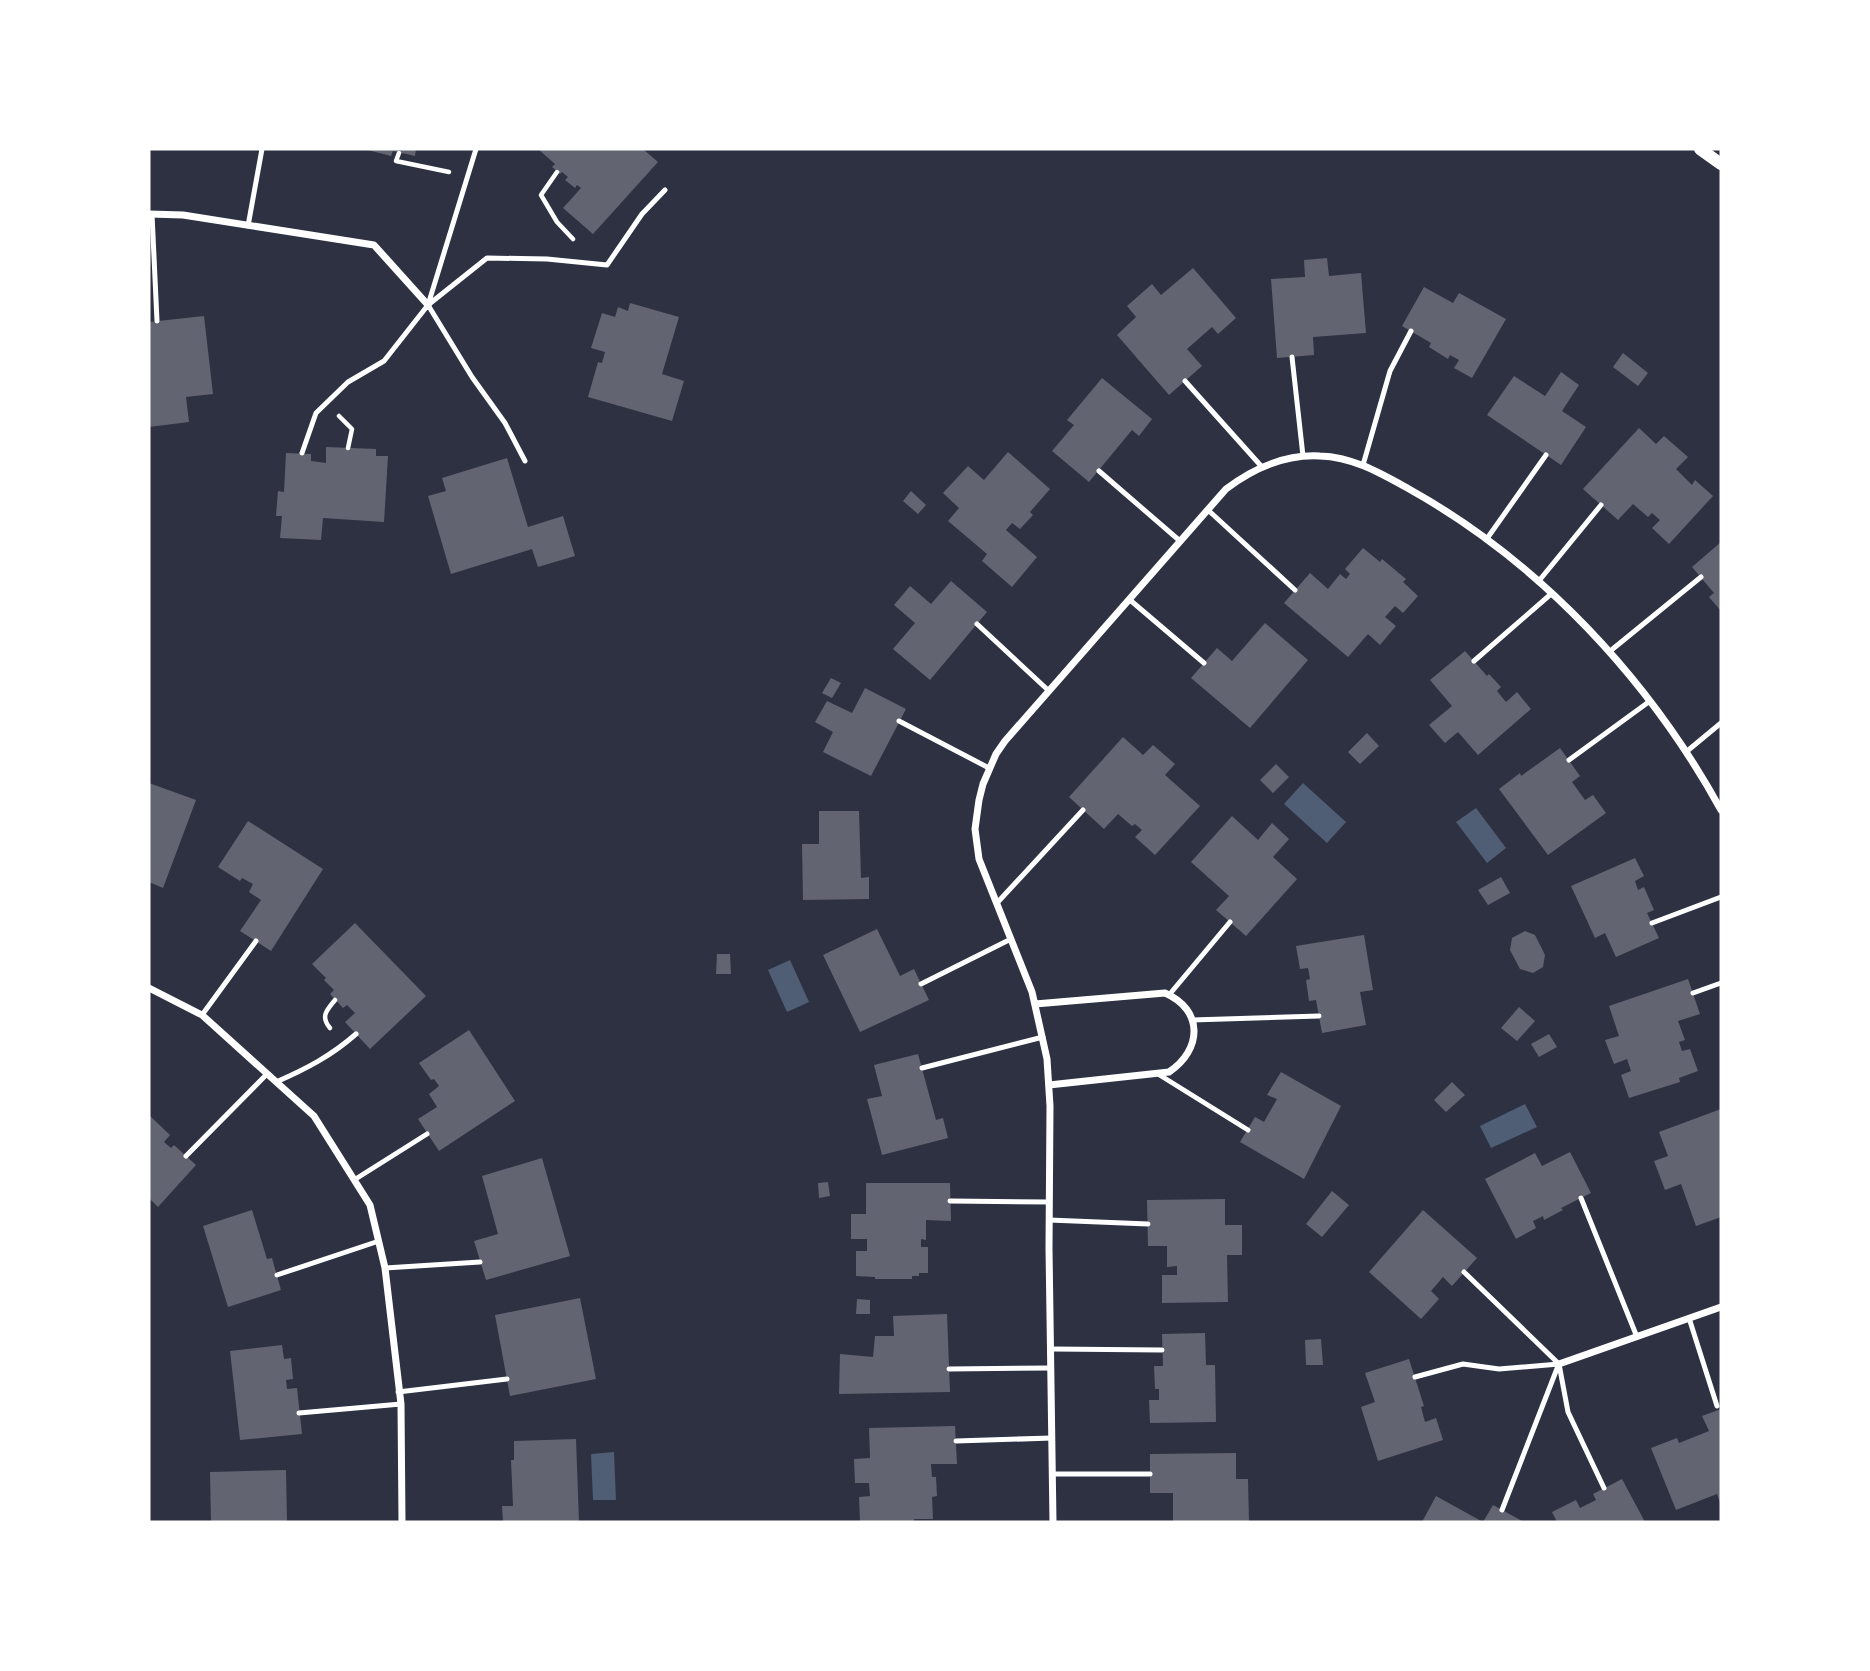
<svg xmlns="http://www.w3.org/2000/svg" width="1870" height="1671" font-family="Commissioner,sans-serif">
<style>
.water{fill:#4f5d75}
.building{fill:#626471}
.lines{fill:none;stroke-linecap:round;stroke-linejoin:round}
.path{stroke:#fff;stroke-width:4.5}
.service{stroke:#fff;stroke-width:5}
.minor{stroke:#fff;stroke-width:7}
.tertiary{stroke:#fff;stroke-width:12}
</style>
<rect width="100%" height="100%" fill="#2d3142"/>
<path class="water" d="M1303,783L1346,822L1327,843L1284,804Z
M1476,808L1506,848L1487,863L1456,822Z
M790,960L809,1002L787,1012L768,970Z
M1525,1104L1537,1127L1491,1148L1480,1126Z
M614,1452L616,1500H593L591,1454Z"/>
<path class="building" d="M364,149H416L415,156L393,151L391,156Z
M538,149H643L658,162L593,234L563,208L581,188L577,185L575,188L565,180L568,177L562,172L560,174L552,167L555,164Z
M1327,258L1329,276L1361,273L1366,333L1313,337L1314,355L1277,358L1271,279L1305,277L1304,260Z
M1193,268L1236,318L1218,334L1212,327L1187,349L1202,366L1169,395L1117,335L1136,317L1127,306L1152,284L1161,295Z
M1424,287L1453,303L1459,293L1506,319L1472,378L1454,368L1459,360L1450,355L1448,359L1429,347L1431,343L1402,326Z
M630,303L679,317L662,374L684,381L672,421L588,397L598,362L602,363L605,352L591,348L602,313L615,317L618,307L628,311Z
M204,316L213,394L186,397L189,422L149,427V322Z
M1623,353L1648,373L1638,386L1613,367Z
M1561,372L1579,385L1562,411L1586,427L1561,465L1487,415L1514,376L1545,396Z
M1102,378L1152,419L1139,436L1132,430L1089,482L1052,451L1074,425L1067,420Z
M1639,428L1656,444L1664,436L1688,457L1676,469L1692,485L1695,480L1713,496L1669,544L1652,528L1660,520L1652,513L1648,517L1633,504L1618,520L1583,489Z
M326,447L376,449V456H388L384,522L323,518L321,540L280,538L282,516H276L278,491L284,492L286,453L311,454V461L326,463Z
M1008,452L1050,489L1030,512L1033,515L1020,529L1012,523L1006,530L1037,557L1012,587L982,561L987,554L948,521L959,508L943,493L968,466L984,480Z
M507,458L528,527L563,516L575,556L538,567L532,549L451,574L428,496L446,491L442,478Z
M911,491L926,505L918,514L903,501Z
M1721,542V611L1709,597L1714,593L1692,567Z
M1363,548L1380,562L1382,559L1406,579L1403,582L1418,596L1403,613L1395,606L1385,617L1396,626L1380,645L1368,634L1348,657L1284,603L1310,573L1328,589L1340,574L1346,579L1350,574L1345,569Z
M951,581L987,612L930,680L893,649L915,623L894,605L910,586L931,604Z
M1265,623L1308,660L1250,728L1191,678L1217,648L1232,661Z
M1465,651L1487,676L1489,674L1501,687L1497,691L1506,702L1517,692L1531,709L1478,755L1458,732L1445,743L1429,725L1452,706L1430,680Z
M831,678L841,683L832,698L822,693Z
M865,688L906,709L871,776L823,752L833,732L815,722L827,701L852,713Z
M1367,733L1379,746L1360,764L1348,752Z
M1123,737L1143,755L1153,745L1175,764L1165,775L1200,806L1155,855L1135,837L1142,830L1135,824L1132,826L1118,814L1104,829L1069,797Z
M1560,748L1580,776L1572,782L1585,800L1593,795L1606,813L1548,855L1499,789L1520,773L1521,776Z
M1276,764L1289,777L1273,793L1260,780Z
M149,783L196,800L163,888L149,882Z
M819,811H859L861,878L869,877V899L803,900L802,844H819Z
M1232,816L1258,840L1272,823L1289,839L1273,857L1297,879L1246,936L1216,910L1229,896L1191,862Z
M248,821L323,869L271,951L240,931L261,900L249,892L253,884L242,878L240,881L218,867Z
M1635,858L1644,876L1635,881L1638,890L1644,887L1654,910L1647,913L1659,938L1616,957L1605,933L1595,938L1571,886Z
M1501,877L1510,893L1488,905L1478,890Z
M355,923L426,996L370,1049L345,1022L355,1013L347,1005L343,1008L330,994L334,990L324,980L326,978L312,964Z
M877,929L900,976L914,969L929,1000L860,1032L823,955Z
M1525,931L1535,935L1545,955L1543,967L1533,973L1520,969L1510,950L1512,938Z
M1364,935L1373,990L1360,992L1366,1025L1322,1033L1316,1000L1309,1001L1306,980L1310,979L1308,968L1300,969L1296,946Z
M717,954H730L731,974H716Z
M1688,979L1700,1014L1678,1021L1685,1040L1679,1042L1682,1051L1690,1049L1698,1071L1679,1078L1680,1082L1629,1098L1621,1075L1631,1071L1627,1059L1614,1064L1605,1040L1619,1036L1609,1006Z
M1519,1007L1535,1021L1517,1041L1501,1028Z
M469,1030L515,1101L439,1151L418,1119L437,1107L429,1094L439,1086L434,1079L431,1080L419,1063Z
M1549,1034L1557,1047L1539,1057L1531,1044Z
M918,1054L936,1120L943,1118L948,1138L882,1155L867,1099L882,1096L874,1065Z
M1281,1072L1341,1106L1304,1179L1240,1142L1255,1117L1264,1122L1277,1099L1267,1095Z
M1452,1082L1465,1095L1446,1112L1434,1100Z
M1721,1109V1217L1696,1226L1681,1184L1665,1190L1654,1161L1668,1156L1659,1132Z
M149,1115L170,1135L164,1142L171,1148L174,1145L196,1165L158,1207L149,1198Z
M1570,1152L1591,1193L1561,1208L1563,1210L1544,1220L1543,1216L1533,1221L1536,1228L1516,1239L1485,1179L1535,1153L1542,1166Z
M542,1158L570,1256L486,1280L474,1241L498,1234L482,1176Z
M828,1182L830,1196L819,1198L818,1183Z
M866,1183H950L951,1221L926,1220V1240L921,1239V1247H928V1273H919V1276H912V1279H875V1277L856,1276V1251H867V1239H851V1214H866Z
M1332,1191L1349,1205L1322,1237L1306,1224Z
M1225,1199V1225H1242V1255H1227L1228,1302L1162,1303V1275H1177V1266L1167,1267V1246H1148L1147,1200Z
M252,1210L267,1259L272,1258L281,1290L228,1307L203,1226Z
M1423,1210L1477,1258L1452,1286L1443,1277L1431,1291L1439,1299L1421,1319L1369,1272Z
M580,1298L596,1379L510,1396L495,1315Z
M857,1299L870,1300V1314H856Z
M947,1314L950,1392L839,1394L840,1354L873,1357L875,1336H894L893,1316Z
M1205,1333L1206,1365H1215L1216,1422L1150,1423L1149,1400H1159V1389H1155L1154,1366H1163L1162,1334Z
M1321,1339L1323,1365H1306L1305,1340Z
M282,1345L284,1359L291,1358L293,1379L286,1380L287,1389L297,1388L302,1434L240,1440L230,1351Z
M1409,1359L1424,1406L1421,1407L1425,1422L1436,1418L1443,1440L1378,1461L1361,1407L1375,1402L1365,1373Z
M1721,1409V1505L1717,1494L1676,1510L1651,1448L1677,1438L1679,1443L1709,1431L1702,1416Z
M955,1426L957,1464H931L932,1477H936L937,1496L932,1497L933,1519H914V1522H860L859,1497L870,1496L869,1483H855L854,1459L870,1458L869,1428Z
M576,1439L579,1522H503L502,1506H513L511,1460H514V1441Z
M1236,1453V1479H1248L1249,1522H1173V1493H1150V1454Z
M286,1470L287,1522H211L210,1472Z
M1622,1479L1645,1522H1557L1552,1512L1576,1500L1580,1508L1596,1500L1593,1494Z
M1436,1496L1483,1522L1493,1505L1524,1522H1422Z"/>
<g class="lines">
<path class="path" d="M399,153L396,161L449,172
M557,172L541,195L557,222L573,239
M339,416L352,429L348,448
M330,1028C320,1016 327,1010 335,1000"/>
<path class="service" d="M476,149L428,305L472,377L505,423L525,461
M152,214L157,321
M248,226L262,149
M1292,357L1303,456
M1185,381L1262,467
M302,453L316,413L348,382L384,361L428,305L487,258L547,259L607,265L642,214L665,190
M1363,465L1390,371L1411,331
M1099,471L1180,541
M1208,510L1295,590
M1486,540L1546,455
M1538,582L1601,505
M1130,600L1204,663
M977,624L1049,691
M1609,652L1701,577
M1474,661L1551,594
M899,721L989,768
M1686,752L1721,723
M1569,760L1650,701
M997,903L1083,810
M1652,923L1721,897
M921,984L1011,939
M1693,993L1721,983
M1169,995L1230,922
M202,1015L256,941
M1192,1020L1319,1016
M922,1068L1043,1037
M1158,1074L1248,1130
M276,1082C306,1069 331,1056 356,1034
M186,1156L267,1074
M354,1180L427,1134
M1581,1198L1637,1337
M950,1201L1049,1202
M1049,1220L1148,1224
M385,1268L480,1262
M1464,1272L1559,1364L1568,1412L1604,1488
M277,1275L379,1241
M1689,1318L1717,1406
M1051,1349L1162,1350
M949,1369L1051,1368
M1415,1377L1463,1364L1499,1369L1559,1364
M398,1392L507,1379
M299,1413L401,1404
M956,1441L1052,1438
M1053,1474H1150
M1502,1510L1558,1366"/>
<path class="minor" d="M149,214L183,215L374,245L428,305
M149,988L202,1015L314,1116L370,1205L385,1268L401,1404L402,1522
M1035,1004L1165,993C1204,1010 1202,1050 1169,1072L1049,1085
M1559,1364L1721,1307
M1053,1522L1049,1248L1050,1106L1047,1059L1032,992L979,859L975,829L979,800L983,784L996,754L1005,741L1226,489C1254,468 1285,454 1320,456C1353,457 1380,473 1409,489C1540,562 1649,679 1721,810"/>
<path class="tertiary" d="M1700,149L1721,164"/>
</g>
<rect width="1870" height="1671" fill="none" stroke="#ffffff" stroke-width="301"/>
</svg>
